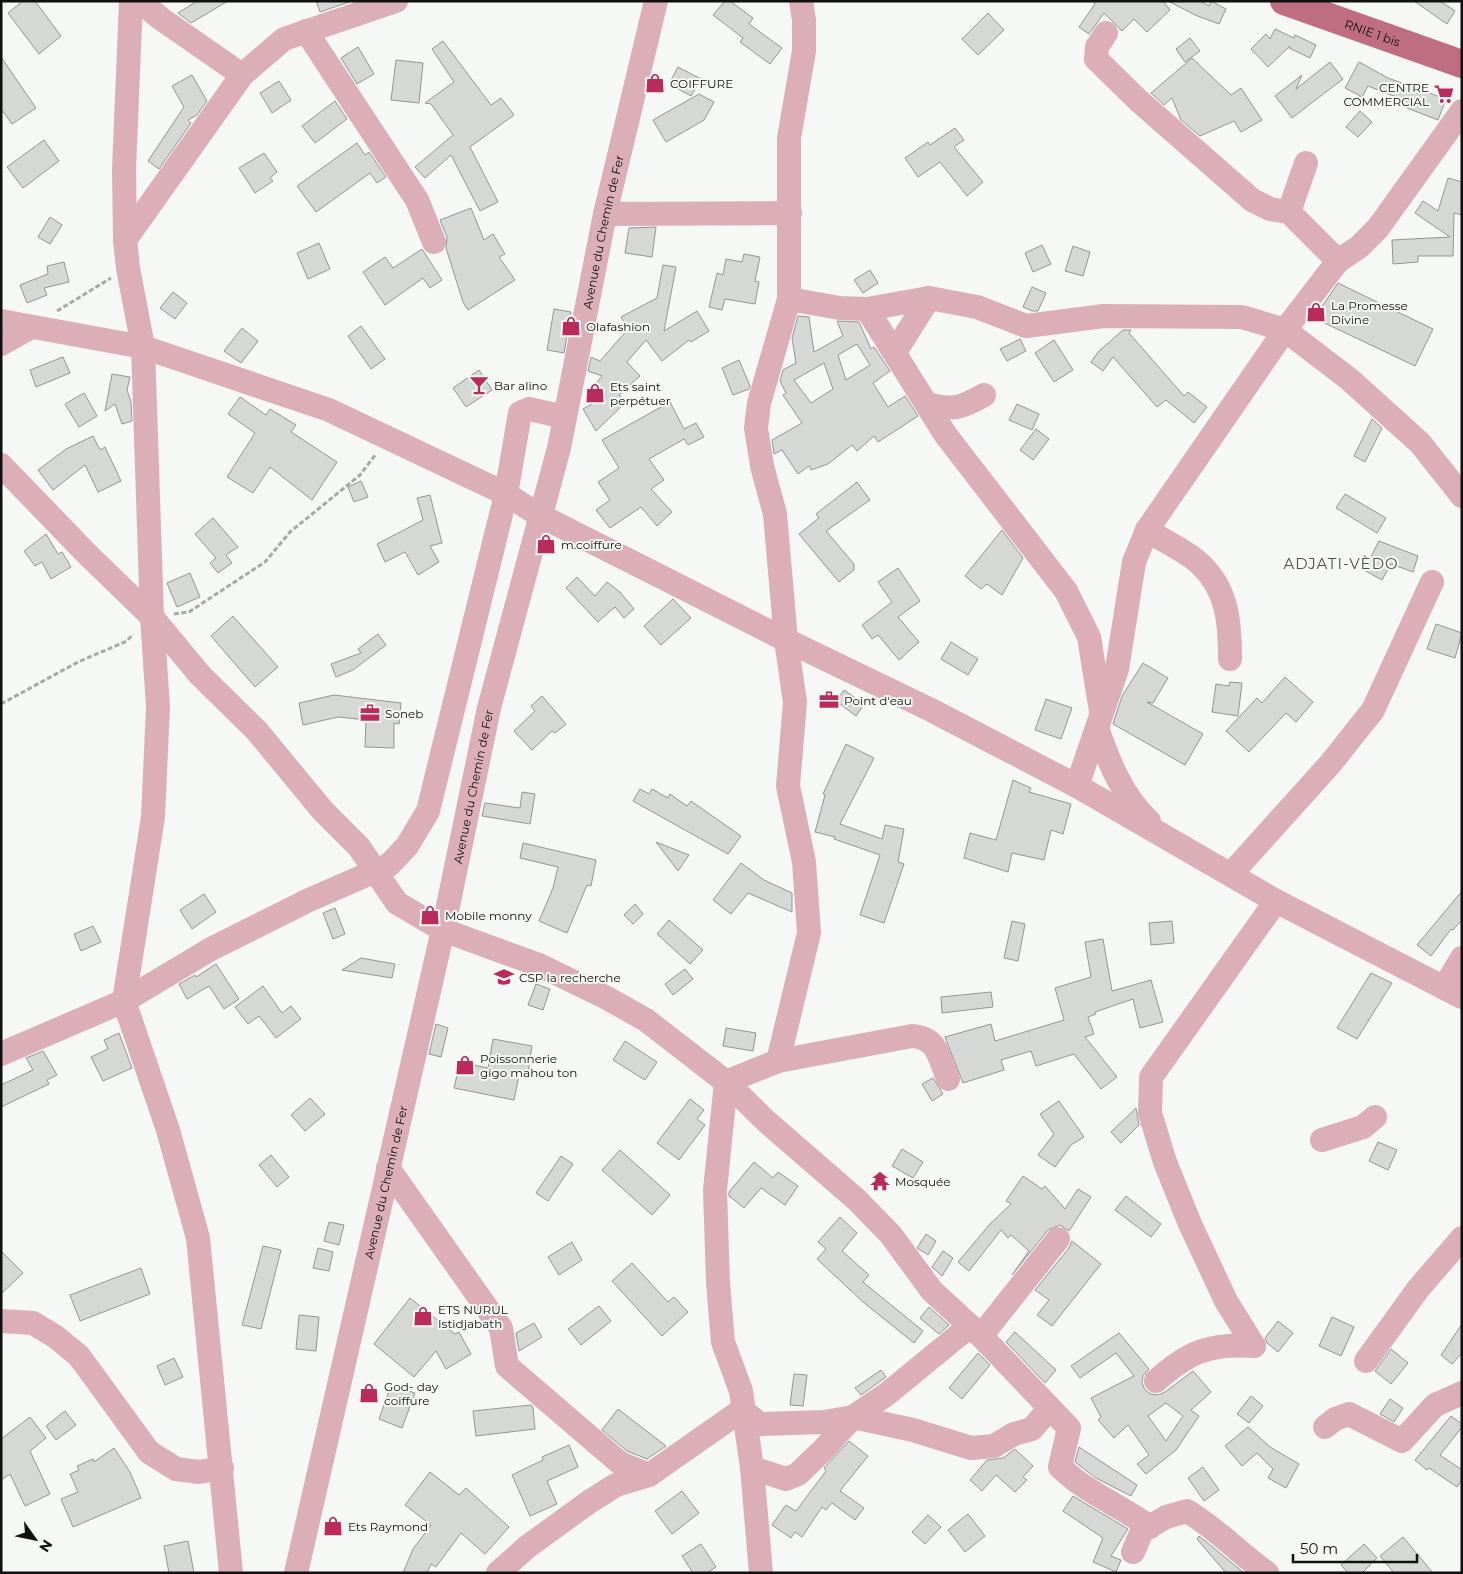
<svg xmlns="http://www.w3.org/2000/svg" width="1463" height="1574" font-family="Montserrat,sans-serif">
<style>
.building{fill:#d6d8d5;stroke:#959694;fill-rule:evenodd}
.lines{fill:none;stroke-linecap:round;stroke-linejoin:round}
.path{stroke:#a7a9a6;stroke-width:3;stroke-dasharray:5 2.5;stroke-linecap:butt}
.minor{stroke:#dcaeb7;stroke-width:24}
.major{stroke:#bf6d81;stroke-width:28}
.labels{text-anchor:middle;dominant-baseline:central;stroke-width:4;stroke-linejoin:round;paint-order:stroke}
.street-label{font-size:12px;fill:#0f100f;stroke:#f6f8f5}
.poi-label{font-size:12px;fill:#0f100f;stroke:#f6f8f5;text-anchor:start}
.quarter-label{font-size:15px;letter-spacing:1px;fill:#4f514e;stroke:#f6f8f5}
</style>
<rect width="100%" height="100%" fill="#f6f8f5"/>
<path class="building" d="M23,1H35L61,36L39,54L8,13Z
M197,1H228L191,23L178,13Z
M316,1H352L320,12Z
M725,1H730L753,18L749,24L782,48L770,64L740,42L743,38L713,15Z
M1092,1H1163L1170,10L1147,32L1134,19L1122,31L1104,13L1089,34L1079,27L1095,4Z
M1168,1H1200L1209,6L1211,1L1226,9L1219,24L1195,15Z
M1414,1H1440L1455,11L1447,24Z
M988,13L1004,30L978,55L962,39Z
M1275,29L1294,38L1295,35L1316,45L1310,58L1289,48L1290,46L1268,67L1251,49L1266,34L1270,39Z
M1190,38L1200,51L1185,62L1176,49Z
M443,41L491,105L501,98L514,115L470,147L498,202L480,211L451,155L425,178L415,167L453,135L431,104L425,103L454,82L432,49Z
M358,47L374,74L357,84L341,58Z
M1,57L36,108L12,124L1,109Z
M1192,58L1231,95L1241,88L1262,120L1241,132L1234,121L1200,136L1181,120L1172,98L1164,105L1151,93Z
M396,60L423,63L419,103L391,100Z
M1330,62L1343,79L1292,118L1275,96L1302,75L1296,89Z
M1359,62L1388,78L1446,99L1438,120L1407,108L1409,102L1368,86L1362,97L1345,88Z
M678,67L701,79L691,96L669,84Z
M192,75L207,101L197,115L188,120L191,123L159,169L148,161L184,107L172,86Z
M279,81L291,100L272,113L260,93Z
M699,94L714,102L704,120L666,142L653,120Z
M335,101L347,119L315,143L302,126Z
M1360,111L1372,122L1358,137L1346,127Z
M955,128L964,140L954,147L983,182L967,196L940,162L918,177L905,158L928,142L930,145Z
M44,140L59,161L23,188L7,167Z
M357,143L365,155L369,152L386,177L377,183L370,173L316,212L297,186Z
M264,153L277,172L270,178L273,181L255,193L239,168Z
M1448,178L1462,182V215L1454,213L1453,256H1418V262L1393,264L1392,240L1450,237L1415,213L1423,201L1438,211Z
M471,208L484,240L493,234L505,254L499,257L515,280L468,310L463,302L446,248L447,237L440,220Z
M50,217L62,225L50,244L38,237Z
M656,227L652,257L625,253L629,228Z
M319,243L330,269L308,279L297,253Z
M1042,245L1051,264L1033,272L1025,253Z
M1073,246L1090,252L1083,276L1065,271Z
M422,249L442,280L430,288L423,278L385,305L363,272L385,257L393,268Z
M744,254L760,257L755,281L759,282L755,304L725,299L722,310L709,307L717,273L723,275L726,259L742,262Z
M64,262L69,282L44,288L47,295L27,303L20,285L48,274L47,266Z
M663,265L676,267L664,331L697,311L709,331L691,342L689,340L662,361L646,340L627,362L640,376L619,395L626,402L596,431L583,409L599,400L589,392L602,376L588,371L591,357L600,361L628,329L621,317L657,298Z
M870,270L878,283L863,293L854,280Z
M1338,283L1433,329L1415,366L1314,318Z
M1032,287L1046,293L1038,311H1032L1023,307Z
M173,292L187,303L175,319L160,308Z
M554,309L571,312L564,353L547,350Z
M798,316L809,317L814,352L843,336L837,321L859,322L871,349L874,347L890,371L873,383L888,407L905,396L918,416L878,442L874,436L857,451L852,445L828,464L811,470L809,466L798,474L782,450L774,454L772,440L802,423L783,395L786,393L780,381L783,370L796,363L792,338ZM857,344L870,365L846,380L838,355ZM824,363L833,389L811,403L794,380Z
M361,326L385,359L371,369L348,336Z
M242,328L258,341L241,363L224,351Z
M1123,330H1131L1129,333L1184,396L1188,392L1207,407L1194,423L1166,400L1157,407L1113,357L1103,371L1091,362L1099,351Z
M1020,339L1026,351L1007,361L1000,349Z
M1054,340L1073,370L1054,382L1035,353Z
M63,357L70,373L36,387L30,370Z
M739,360L750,386L749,389L733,395L722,368Z
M479,370L492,390L466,407L453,388Z
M112,374L130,377L127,390L131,402L132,421L122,424L115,404L105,411Z
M84,393L97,416L79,427L65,404Z
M240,397L266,415L270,409L296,425L291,432L337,462L312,500L270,467L253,493L227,477L255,433L228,414Z
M670,402L684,429L696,423L704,437L688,445L684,439L649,459L664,480L651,489L672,512L657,526L641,507L610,528L596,510L610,500L598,482L619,468L602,440Z
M1017,404L1039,414L1032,430L1009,420Z
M1372,419L1382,428L1365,462L1354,456Z
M1036,429L1049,439L1033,460L1020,450Z
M93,436L100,450L105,447L121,481L98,492L85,465L53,490L38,470L66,449Z
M361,481L368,497L354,502L348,487Z
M857,482L870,500L826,531L854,564V570L839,582L799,534L819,518L816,514Z
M1345,494L1386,518L1377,533L1336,508Z
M430,495L442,543L430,546L439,562L418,575L405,552L385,562L377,544L423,520L417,498Z
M213,518L238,547L226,555L232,563L218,573L210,563L216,558L195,534Z
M1002,530L1023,558L1002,595L987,584L981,589L965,576Z
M46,534L58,554L62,552L71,567L51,579L42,562L35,566L24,551Z
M1379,541L1418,556L1413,572L1391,564L1382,580L1364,570Z
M898,568L920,601L898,617L919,642L899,660L878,635L872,639L862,625L892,602L878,582Z
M190,573L200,597L177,607L167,583Z
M577,577L595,596L607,582L620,592L634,609L624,618L615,607L598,622L566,588Z
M673,599L691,618L661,645L644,626Z
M233,616L278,667L255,687L211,636Z
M1436,624L1462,633L1455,658L1427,649Z
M378,634L386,645L353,670L336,677L331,664L361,653L358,649Z
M951,642L978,659L968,675L941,659Z
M1143,663L1168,678L1153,703L1147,702L1203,734L1185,765L1113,724L1122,696Z
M1285,677L1313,702L1296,722L1286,713L1249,752L1226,731L1257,698L1262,703Z
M1230,682L1242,683L1238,716L1212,712L1216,684L1229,686Z
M844,690L864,704L856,716L836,701Z
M334,695L401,703L399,724L394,723V748L365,747L366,720L338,717L303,725L299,703Z
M542,696L566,724L555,733L552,731L532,750L514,731L535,711L531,706Z
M1046,699L1072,708L1061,739L1035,730Z
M846,744L874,758L840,824L882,839L885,825L904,829L898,862L904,864L884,923L860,915L880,855L834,839L835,837L815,832L825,795L823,794Z
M1013,780L1031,788L1029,792L1071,804L1063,834L1051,830L1044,860L1012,853L1008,872L964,858L970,833L996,840Z
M640,789L649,794L652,789L668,798L670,794L687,806L691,801L741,836L728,854L633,801Z
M522,792L535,794L530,824L482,816L485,803L520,808Z
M656,842L689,855L678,871Z
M523,843L596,860L591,886L587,885L567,933L539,921L553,888L558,867L520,858Z
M741,863L764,880L792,893V912L748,893L731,914L713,900Z
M1462,891V920L1453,930L1451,929L1431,956L1417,945Z
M204,894L216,912L192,929L180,910Z
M635,904L643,914L633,924L624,915Z
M335,908L345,934L333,939L323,913Z
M669,920L703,950L690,964L657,934Z
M1012,921L1025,924L1018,961L1004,958Z
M1172,921L1174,943L1151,945L1149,923Z
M93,926L101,942L81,951L74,934Z
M1103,939L1112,991L1151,980L1163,1022L1140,1028L1133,999L1095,1012L1096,1014L1088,1017L1094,1034L1085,1037L1117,1077L1101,1089L1074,1054L1036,1066L1031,1051L1001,1060L1004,1070L963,1083L945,1037L991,1024L995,1041L1064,1020L1055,988L1091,977L1085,942Z
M361,958L395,964L392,978L342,970Z
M216,964L239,999L224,1009L209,986L187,999L179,984L195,975L196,977Z
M685,969L693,979L673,995L665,984Z
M1371,973L1392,983L1357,1039L1337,1028Z
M536,984L550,989L543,1010L528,1005Z
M263,986L282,1013L291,1006L301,1019L276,1038L259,1016L248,1024L235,1007Z
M991,992L993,1007L942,1013L941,997Z
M436,1024L448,1028L441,1057L429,1054Z
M726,1028L756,1033L753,1051L723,1046Z
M119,1033L132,1068L103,1081L91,1057L108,1049L104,1040Z
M493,1039L532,1046L528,1072L520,1071L514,1100L454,1088L460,1062L488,1068Z
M625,1041L657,1062L645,1080L613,1060Z
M43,1051L57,1075L47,1080L49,1084L1,1107V1085L33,1070L26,1058Z
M933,1078L943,1094L932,1101L922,1084Z
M310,1098L325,1114L305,1131L291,1115Z
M690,1099L704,1110L697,1119L705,1125L679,1160L657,1143Z
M1059,1101L1084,1137L1071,1145L1055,1167L1038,1155L1054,1134L1040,1114Z
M1136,1108L1139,1125L1121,1143L1111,1132Z
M1378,1142L1397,1150L1388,1170L1369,1161Z
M902,1149L923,1162L913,1178L892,1166Z
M620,1150L670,1195L652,1215L602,1170Z
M271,1155L289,1177L277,1187L259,1165Z
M561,1156L573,1164L548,1201L536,1193Z
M754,1162L773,1178L778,1172L798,1186L785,1205L761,1188L744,1208L729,1196V1192Z
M1023,1176L1042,1189L1045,1186L1065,1209L1078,1189L1091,1197L1069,1231L1060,1225L1048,1230L1012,1275L1029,1251L1011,1235L1008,1238L1001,1230L969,1271L958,1262L990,1224L1011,1204L1006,1201Z
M1126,1196L1161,1224L1151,1237L1115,1210Z
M840,1217L857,1233L842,1251L869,1275L863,1282L923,1331L914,1343L863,1302L817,1259L826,1249L818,1242Z
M329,1222L344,1225L339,1245L324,1241Z
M926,1234L936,1241L928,1255L917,1248Z
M1072,1241L1101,1264L1052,1326L1037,1315L1049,1300L1035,1290L1069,1248Z
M572,1242L582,1260L559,1275L548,1257Z
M263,1246L281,1250L261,1329L242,1325Z
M318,1248L333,1252L329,1271L313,1268Z
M1,1251L23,1273L1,1294Z
M943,1251L953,1258L942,1276L932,1267Z
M632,1263L668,1302L674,1297L688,1312L662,1336L612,1281Z
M141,1268L150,1294L80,1321L70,1295Z
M410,1298L455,1334L459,1332L471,1354L446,1369L436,1351L414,1377L374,1344Z
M599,1306L611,1321L581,1345L568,1329Z
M929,1307L949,1325L939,1334L920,1318Z
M299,1315L319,1317L316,1351L296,1349Z
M1332,1317L1354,1327L1341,1356L1319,1346Z
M1278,1321L1293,1333L1278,1352L1267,1343L1265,1338Z
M534,1323L542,1337L519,1351L516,1333Z
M1462,1324V1353L1452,1364L1441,1355Z
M1015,1332L1056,1370L1045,1383L1006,1342Z
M1119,1333L1149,1369L1143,1376L1142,1383L1145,1390L1151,1394L1158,1395L1165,1392L1193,1371L1211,1392L1191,1410L1199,1416L1176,1450L1146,1474L1137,1464L1149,1455L1128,1425L1114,1438L1098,1420L1101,1417L1091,1398L1134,1376L1116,1353L1080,1378L1071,1366ZM1166,1403L1183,1416L1166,1441L1148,1416Z
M1391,1349L1408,1363L1391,1384L1375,1371Z
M978,1353L990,1365L962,1399L949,1388Z
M174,1358L183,1377L165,1385L157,1366Z
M881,1370L886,1377L861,1395L855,1388Z
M794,1374L807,1375L803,1406L790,1405Z
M391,1385L415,1393L402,1428L379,1419Z
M1251,1396L1263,1406L1249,1423L1237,1414Z
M1390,1399L1403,1408L1394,1422L1380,1414Z
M531,1405L533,1407L535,1429L476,1436L473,1411Z
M618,1409L666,1446L647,1459L627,1451L602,1430Z
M65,1411L76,1425L56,1440L46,1426Z
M1451,1416L1462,1424V1427L1440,1455L1462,1470V1479L1457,1487L1429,1468L1427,1470L1415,1460Z
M30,1417L46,1438L30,1451L50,1494L25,1506L10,1474L1,1480V1439Z
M1248,1427L1270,1447L1299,1464L1286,1488L1268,1478L1273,1469L1257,1453L1242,1466L1225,1446Z
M849,1441L868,1456L840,1491L864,1508L855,1520L832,1503L826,1510L822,1507L802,1537L795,1532L791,1538L772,1525L786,1505L796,1511L826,1471L824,1468Z
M569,1445L578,1467L547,1481L557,1504L530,1516L512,1475L543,1460L542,1457Z
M1079,1447L1137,1485L1131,1496L1096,1478L1075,1462Z
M114,1448L130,1472L141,1498L73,1527L61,1499L78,1492L70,1474L79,1470L77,1466L93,1459L94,1462Z
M1015,1449L1033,1466L1023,1477L1027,1480L1015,1492L996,1475L982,1491L970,1480L987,1460L1003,1458Z
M1203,1467L1219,1490L1204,1501L1188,1478Z
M430,1472L459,1495L466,1488L509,1527L485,1554L461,1533L436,1567L431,1564L427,1573H403L413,1549L431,1525L405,1505Z
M682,1491L699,1513L672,1534L655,1511Z
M1073,1496L1128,1529L1111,1556L1121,1560L1116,1572L1093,1562L1103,1538L1063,1511Z
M968,1514L985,1536L965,1552L948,1530Z
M928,1515L941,1527L925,1544L912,1532Z
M1199,1536L1209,1544L1244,1573H1226L1197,1539Z
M1403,1537L1433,1573H1394L1380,1556Z
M188,1541L194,1573H169L164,1546Z
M701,1544L716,1567L707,1573H693L682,1556Z
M1364,1544L1377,1558L1362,1573H1348L1341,1565Z"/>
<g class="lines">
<path class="path" d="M57,311L111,278
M174,614L189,612L265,562L290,532L360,475L376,454
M1,704L78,662L127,641L133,634"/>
<g class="minor">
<path d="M131,1L124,169L125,240L128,268L143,347L152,617L158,707L153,817L124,1001L168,1130L198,1238L231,1573"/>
<path d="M140,1L160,18L242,75"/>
<path d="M306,31L417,200L434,242"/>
<path d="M1106,33L1097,47L1096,59L1139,101L1252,200L1270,209L1289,212L1338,261"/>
<path d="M1289,212L1306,163"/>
<path d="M605,214L790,213"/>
<path d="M125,240L242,75L284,39L396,1"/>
<path d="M789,299L840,308L867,309L929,298L977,307L1026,326L1104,316L1242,317L1285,330L1349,379L1420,443L1462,496"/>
<path d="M867,309L945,434L1066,591L1089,637L1101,711"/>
<path d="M1,321L143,347L329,410L506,494L539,515L786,640L931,710L1077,786L1276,901L1462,997"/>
<path d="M1,344L31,327"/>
<path d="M895,352L929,298"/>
<path d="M928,404C953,411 961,408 984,395"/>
<path d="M1,465L86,553L152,617L200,675L257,731L323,811L359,847L397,903L443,930L539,965L605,997L646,1020L726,1082L766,1121L857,1200L891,1235L932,1291L981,1336L1069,1428L1060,1467C1085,1492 1121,1506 1150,1527"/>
<path d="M1147,530C1163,541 1185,550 1199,563C1228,589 1230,623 1230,659"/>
<path d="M1097,728C1109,762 1122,796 1149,821"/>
<path d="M1077,786L1117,669L1134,562L1147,530L1285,330L1338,261L1359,247L1378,228L1462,111"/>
<path d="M1231,874L1331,763L1373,710L1432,582"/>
<path d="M1444,988L1462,958"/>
<path d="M1,1054L124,1001L211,949L309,900L389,865L407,846L428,811L506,494L520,413L529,409L565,417"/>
<path d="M778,1061L809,933L804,862L788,786L795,702L786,640L775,514L762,466L756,428L759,403L789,299V138L804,51V20L801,1"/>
<path d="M1322,1140L1363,1127L1375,1117"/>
<path d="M388,1168L501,1328L507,1366L620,1463L649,1475"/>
<path d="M1,1321L33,1323L56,1337L79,1356L149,1452L176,1469L199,1472L222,1468"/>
<path d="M981,1336L1058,1239"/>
<path d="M1254,1346L1226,1301L1190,1224L1165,1162L1150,1113L1151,1077L1276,901"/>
<path d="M1366,1361L1418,1289L1462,1238"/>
<path d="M1156,1381C1188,1352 1210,1343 1254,1346"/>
<path d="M1325,1427L1335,1419L1349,1414L1402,1441L1435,1405L1462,1393"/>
<path d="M752,1468L786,1479L798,1474L823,1450L853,1417L887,1394L970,1326"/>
<path d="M1133,1552L1142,1531L1166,1517L1187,1511C1216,1528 1239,1553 1267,1573"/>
<path id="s1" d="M296,1573L443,930L489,708L559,448L605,214L656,1"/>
<path d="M498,1573L527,1547L589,1502L616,1485L649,1475L742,1410L760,1424L824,1422L853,1417L913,1430L971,1448L994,1446L1014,1434L1032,1429L1049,1409"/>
<path d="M761,1573L752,1468L741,1391L723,1342L718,1283L715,1190L726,1082L778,1061L912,1036C938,1038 939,1057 948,1079"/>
</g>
<path class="major" id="s2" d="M1284,1L1462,64"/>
</g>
<defs>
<symbol id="shop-bare" viewBox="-9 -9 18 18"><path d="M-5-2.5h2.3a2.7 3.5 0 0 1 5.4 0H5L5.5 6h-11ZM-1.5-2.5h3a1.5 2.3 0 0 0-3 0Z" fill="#b92b5c" stroke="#f6f8f5" stroke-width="2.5" paint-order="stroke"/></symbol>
<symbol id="supermarket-bare" viewBox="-9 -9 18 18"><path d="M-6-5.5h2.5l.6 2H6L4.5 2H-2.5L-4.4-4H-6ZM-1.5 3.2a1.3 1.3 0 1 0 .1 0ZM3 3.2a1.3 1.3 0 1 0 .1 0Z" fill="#b92b5c" stroke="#f6f8f5" stroke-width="2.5" paint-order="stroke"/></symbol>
<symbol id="bar-bare" viewBox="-9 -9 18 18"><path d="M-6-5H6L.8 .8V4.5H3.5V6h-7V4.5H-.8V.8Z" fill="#b92b5c" stroke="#f6f8f5" stroke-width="2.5" paint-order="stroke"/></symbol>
<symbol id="office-bare" viewBox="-9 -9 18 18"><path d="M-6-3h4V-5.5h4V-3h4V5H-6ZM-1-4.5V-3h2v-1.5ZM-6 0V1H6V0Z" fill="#b92b5c" stroke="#f6f8f5" stroke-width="2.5" paint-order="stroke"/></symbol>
<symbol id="school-bare" viewBox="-9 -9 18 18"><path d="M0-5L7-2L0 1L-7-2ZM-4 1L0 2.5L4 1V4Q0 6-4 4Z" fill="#b92b5c" stroke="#f6f8f5" stroke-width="2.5" paint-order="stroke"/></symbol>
<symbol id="temple-bare" viewBox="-9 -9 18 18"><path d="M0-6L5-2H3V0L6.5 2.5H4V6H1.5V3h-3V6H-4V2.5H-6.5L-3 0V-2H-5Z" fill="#b92b5c" stroke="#f6f8f5" stroke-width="2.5" paint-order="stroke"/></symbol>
</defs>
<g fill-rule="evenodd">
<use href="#shop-bare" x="641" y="69" width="28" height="28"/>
<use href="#supermarket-bare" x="1430" y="80" width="28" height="28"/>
<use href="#shop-bare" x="1302" y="298" width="28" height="28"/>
<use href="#shop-bare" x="557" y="312" width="28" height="28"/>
<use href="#bar-bare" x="465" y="371" width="28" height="28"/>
<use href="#shop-bare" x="581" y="379" width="28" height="28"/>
<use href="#shop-bare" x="532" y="530" width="28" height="28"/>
<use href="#office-bare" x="815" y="686" width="28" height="28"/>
<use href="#office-bare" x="356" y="699" width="28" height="28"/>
<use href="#shop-bare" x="416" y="901" width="28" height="28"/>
<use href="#school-bare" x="490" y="963" width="28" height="28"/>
<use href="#shop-bare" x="451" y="1051" width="28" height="28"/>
<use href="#temple-bare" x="866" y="1167" width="28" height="28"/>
<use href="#shop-bare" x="409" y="1302" width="28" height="28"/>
<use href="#shop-bare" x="355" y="1379" width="28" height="28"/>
<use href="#shop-bare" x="319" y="1512" width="28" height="28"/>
</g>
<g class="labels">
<g class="street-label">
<text stroke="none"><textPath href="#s2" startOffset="94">RNIE 1 bis</textPath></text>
<text stroke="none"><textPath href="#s1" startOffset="1376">Avenue du Chemin de Fer</textPath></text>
<text stroke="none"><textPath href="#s1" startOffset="806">Avenue du Chemin de Fer</textPath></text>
<text stroke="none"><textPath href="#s1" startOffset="401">Avenue du Chemin de Fer</textPath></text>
</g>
<g class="poi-label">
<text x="670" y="83">COIFFURE</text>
<text x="1429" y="87" text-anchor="end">CENTRE<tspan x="1429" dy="14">COMMERCIAL</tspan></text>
<text x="1331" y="305">La Promesse<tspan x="1331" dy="14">Divine</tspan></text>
<text x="586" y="326">Olafashion</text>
<text x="494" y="385">Bar alino</text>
<text x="610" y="386">Ets saint<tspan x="610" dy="14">perpétuer</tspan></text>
<text x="561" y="544">m.coiffure</text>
<text x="844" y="700">Point d'eau</text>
<text x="385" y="713">Soneb</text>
<text x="445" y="915">Mobile monny</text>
<text x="519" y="977">CSP la recherche</text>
<text x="480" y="1058">Poissonnerie<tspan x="480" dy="14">gigo mahou ton</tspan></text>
<text x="895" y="1181">Mosquée</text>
<text x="438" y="1309">ETS NURUL<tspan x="438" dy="14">Istidjabath</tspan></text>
<text x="384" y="1386">God- day<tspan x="384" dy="14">coiffure</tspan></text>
<text x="348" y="1526">Ets Raymond</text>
</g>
<g class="quarter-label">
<text x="1341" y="563">ADJATI-VÈDO</text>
</g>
</g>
<rect width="1463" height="1574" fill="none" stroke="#0f100f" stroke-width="5"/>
<g transform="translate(35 1539) rotate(123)" stroke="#f6f8f5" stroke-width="4" paint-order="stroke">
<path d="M0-4L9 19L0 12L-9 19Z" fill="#0f100f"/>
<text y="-8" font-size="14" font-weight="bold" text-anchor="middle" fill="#0f100f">N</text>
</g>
<path d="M1293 1554v8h124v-8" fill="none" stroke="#0f100f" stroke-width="2.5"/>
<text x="1300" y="1554" font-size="15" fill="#0f100f" stroke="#f6f8f5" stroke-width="4" paint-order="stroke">50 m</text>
</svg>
